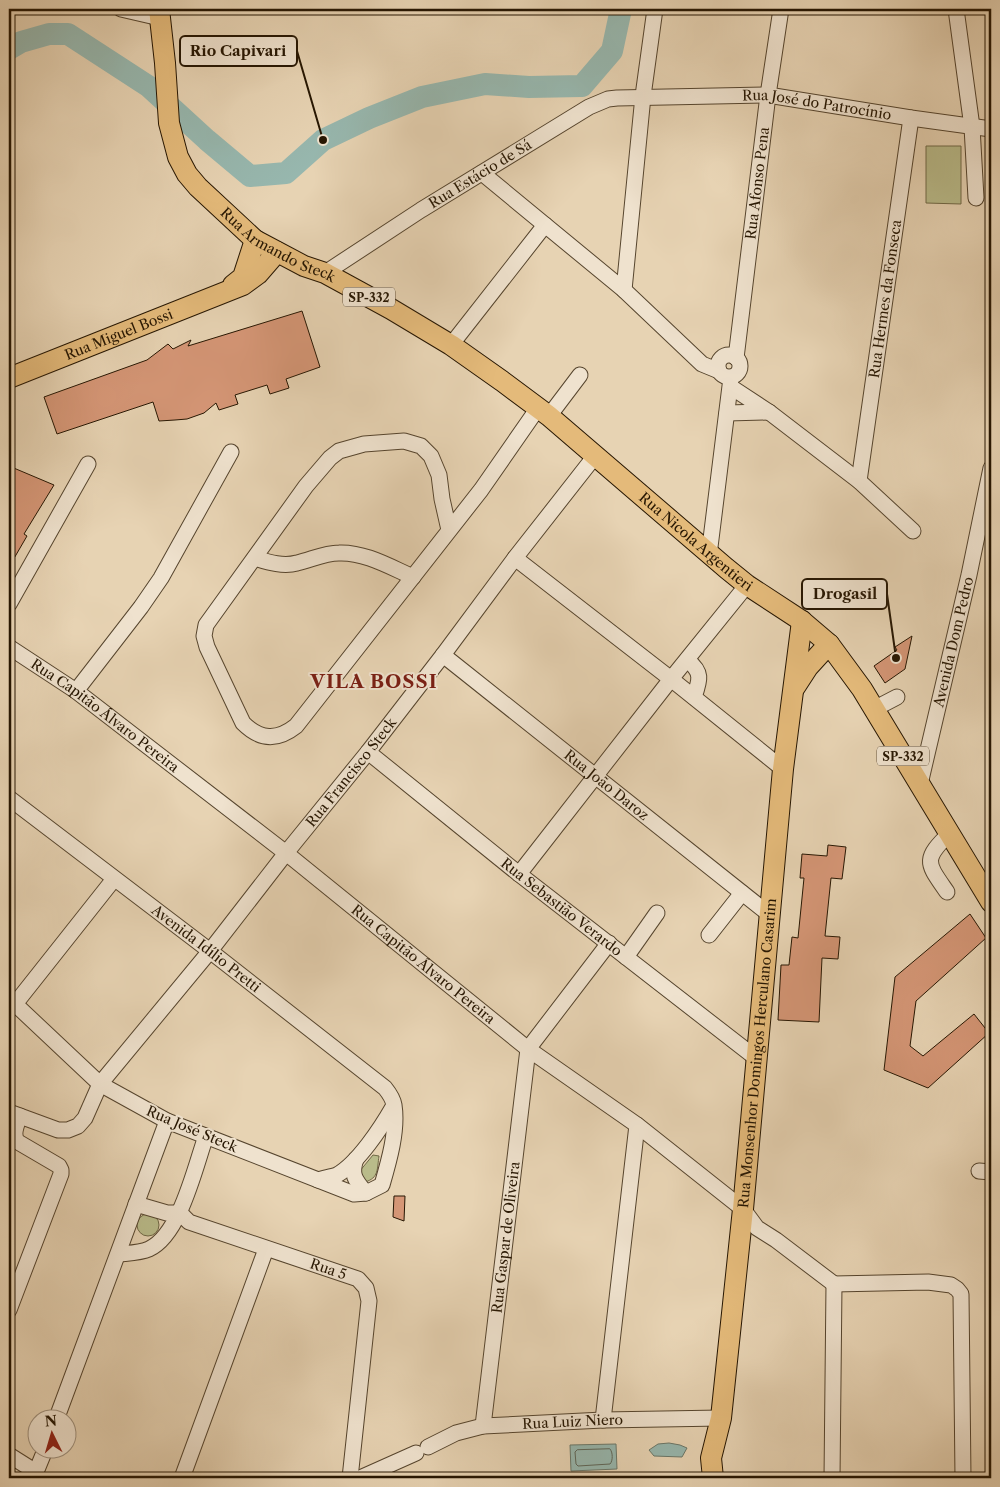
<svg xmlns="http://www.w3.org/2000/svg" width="1000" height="1487" font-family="'Libre Caslon Text',serif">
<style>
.green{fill:#b9bb8a;stroke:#706846}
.water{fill:#97b7ae;stroke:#6a7769}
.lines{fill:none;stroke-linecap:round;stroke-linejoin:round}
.shore{stroke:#5e6658;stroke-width:1}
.river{stroke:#97b7ae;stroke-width:22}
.building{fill:#d59676;stroke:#261602}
.minor-casing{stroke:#56452e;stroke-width:17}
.major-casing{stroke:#261602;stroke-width:22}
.minor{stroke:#efe2ce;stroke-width:15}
.major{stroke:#e4ba7a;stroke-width:20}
.labels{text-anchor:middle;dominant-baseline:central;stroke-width:4;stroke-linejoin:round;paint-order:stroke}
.shield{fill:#efe2ce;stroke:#62533f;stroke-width:1}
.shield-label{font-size:12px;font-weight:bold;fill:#261602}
.street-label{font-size:14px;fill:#261602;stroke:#efe2ce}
.district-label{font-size:19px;font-weight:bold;letter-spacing:1px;fill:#7a1f14;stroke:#efe2ce}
.leader{fill:none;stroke:#261602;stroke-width:2}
.callout-dot{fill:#261602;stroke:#efe2ce;stroke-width:2}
.callout{fill:#efe2ce;stroke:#261602;stroke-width:2}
.callout-label{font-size:15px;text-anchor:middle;font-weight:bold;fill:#261602}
</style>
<rect width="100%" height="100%" fill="#e7d3b3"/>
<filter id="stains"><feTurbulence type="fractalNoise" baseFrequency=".004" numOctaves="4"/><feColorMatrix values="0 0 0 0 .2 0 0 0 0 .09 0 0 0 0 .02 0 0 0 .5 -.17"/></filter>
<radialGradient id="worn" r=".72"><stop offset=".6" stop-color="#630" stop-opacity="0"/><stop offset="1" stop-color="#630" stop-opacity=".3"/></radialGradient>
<path class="green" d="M926,146H961V204L926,203Z
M373,1155L379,1156C377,1169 379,1178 365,1182L359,1172Z
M137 1225a11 11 0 1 1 22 0a11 11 0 1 1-22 0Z"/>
<path class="water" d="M669,1443L680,1445L687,1448L682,1457L654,1456L649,1450L658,1444Z
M616,1444L617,1469L571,1471L570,1445Z"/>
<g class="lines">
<path class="shore" d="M610,1449C613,1452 613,1461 610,1464L578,1466L576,1464L575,1452L577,1450Z"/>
<path class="river" d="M9,49L21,42L49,34H68L148,86L207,140L250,176L286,173L323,140L369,118L422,97L485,84L529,87L582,86L612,51L621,9"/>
</g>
<path class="building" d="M302,311L320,367L286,379L289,388L270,394L267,385L235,395L238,404L219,410L216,403L204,413L187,419L175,420L159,421L153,402L57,434L44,397L147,360L168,344L173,349L191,340L188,346Z
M9,466L54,485L24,534L27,536L9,567Z
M912,636L905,669L885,683L874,666L897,650L895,647Z
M828,845L846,847L842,879L831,878L825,936L840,937L838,959L822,958L819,1022L778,1020L781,965H789L792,937L798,938L804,878H800L802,854L827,856Z
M970,914L986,938L916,1001L910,1046L923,1056L974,1014L989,1033L928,1088L884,1070L895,977Z
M394,1196H405L404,1221L393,1217Z"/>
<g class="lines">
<defs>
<g id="minor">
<path d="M121,9L160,18"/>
<path d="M956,9L972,127L976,198"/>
<path d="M482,173L624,290L702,364L719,371"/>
<path id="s1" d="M325,273L421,210L589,107L608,99L617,98L768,95L911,118L991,129"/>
<path d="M624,290L643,96L655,9"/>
<path d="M451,345L545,225"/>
<circle cx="729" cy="366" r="11"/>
<path id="s2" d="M736,358L768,95L781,9"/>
<path d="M731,387L769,412L859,481L913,531"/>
<path d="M727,413L769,412"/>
<path d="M549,416L580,375"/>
<path id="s3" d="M859,481L911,118"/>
<path d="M449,530L442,499L439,475L431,456L421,446L404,441L364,444L339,451L330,458L306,486L206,625L204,636L207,647L243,723C260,740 277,741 296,726L481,490L538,408"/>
<path d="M709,555L731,378"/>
<path d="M255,558C268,562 283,567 297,563C311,560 324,553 339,553C365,552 390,567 413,577"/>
<path d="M515,558L671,679L783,769"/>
<path d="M9,604L88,464"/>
<path id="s4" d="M9,647L76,691L286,853L528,1049L637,1125L743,1209L757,1228L776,1240L834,1284"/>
<path id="s5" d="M443,655L770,915"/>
<path d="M687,660C703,672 700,680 694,697"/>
<path d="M76,691L141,607L161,578L231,452"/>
<path d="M874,709L897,697"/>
<path id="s6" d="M368,752L519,874L756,1058"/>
<path id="s7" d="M920,784L969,575L991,468"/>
<path id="s8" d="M9,798L210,951L385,1088C389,1093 393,1099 394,1105C398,1130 389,1161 382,1185L366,1193L354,1194L167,1121L100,1084L15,1004L9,1001"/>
<path d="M519,874L671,679L747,585"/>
<path d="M947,892C927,863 922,860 950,833"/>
<path d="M709,935L742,893"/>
<path d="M626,957L657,913"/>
<path d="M15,1004L114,879"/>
<path id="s9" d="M9,1112L58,1130H68L78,1126L85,1118L100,1084L210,951L286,853L368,752L443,655L515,558L595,456"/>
<path d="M356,1159C350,1175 356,1181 366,1193"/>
<path d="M979,1171L991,1172"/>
<path d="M318,1180C324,1178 332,1177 337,1175C358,1163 381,1128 393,1107"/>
<path id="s10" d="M136,1204L167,1213H180L189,1222L358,1279L366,1288L369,1301L350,1478"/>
<path d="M119,1254C129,1253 140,1253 149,1249C180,1235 195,1167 206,1136"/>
<path d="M834,1284L928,1282L951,1285L957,1289L961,1294L963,1478"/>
<path d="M9,1310L61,1174V1170L59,1166L18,1142C11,1135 17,1124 20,1116"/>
<path d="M56,1420L167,1121"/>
<path d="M603,1420L637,1125"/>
<path id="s11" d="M483,1426L528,1049L609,943"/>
<path id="s12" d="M428,1447L456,1433L483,1426L603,1420L721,1418"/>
<path d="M9,1455L36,1472V1478"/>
<path d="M36,1472L45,1450"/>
<path d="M182,1478L266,1249"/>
<path d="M360,1478L416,1453"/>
<path d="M832,1478L834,1284"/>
</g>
<g id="major">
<path id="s13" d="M159,9L165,63L169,123L178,157L187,174L198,187L255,240L304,266L325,273L391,309L451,345L502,381L549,416L726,568L747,585L802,621L829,644L862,689L991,902"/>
<path d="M233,285L243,277L255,240"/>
<path id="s14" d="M9,378L243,285L258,274L277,252"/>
<path d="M795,687L808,667L829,644"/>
<path id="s15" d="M713,1478L711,1458L721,1418L743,1209L783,769L802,621"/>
</g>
</defs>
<use href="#minor" class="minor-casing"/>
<use href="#major" class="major-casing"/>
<use href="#minor" class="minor"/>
<use href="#major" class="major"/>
</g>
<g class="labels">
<g class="shield">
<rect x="343" y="287.5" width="52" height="19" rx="4"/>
<rect x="877" y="746.5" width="52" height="19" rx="4"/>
</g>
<g class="shield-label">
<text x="369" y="297">SP-332</text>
<text x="903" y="756">SP-332</text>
</g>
<g class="street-label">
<text stroke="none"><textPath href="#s1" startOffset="542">Rua José do Patrocínio</textPath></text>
<text stroke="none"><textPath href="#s1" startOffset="184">Rua Estácio de Sá</textPath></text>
<text stroke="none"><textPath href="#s2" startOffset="176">Rua Afonso Pena</textPath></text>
<text stroke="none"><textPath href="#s13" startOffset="286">Rua Armando Steck</textPath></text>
<text stroke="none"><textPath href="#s3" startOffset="184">Rua Hermes da Fonseca</textPath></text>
<text stroke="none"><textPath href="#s14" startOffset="118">Rua Miguel Bossi</textPath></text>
<text stroke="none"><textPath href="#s13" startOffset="801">Rua Nicola Argentieri</textPath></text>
<text stroke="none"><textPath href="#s7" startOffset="146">Avenida Dom Pedro</textPath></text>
<text stroke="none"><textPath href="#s4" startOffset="118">Rua Capitão Álvaro Pereira</textPath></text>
<text stroke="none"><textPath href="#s9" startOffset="521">Rua Francisco Steck</textPath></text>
<text stroke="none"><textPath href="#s5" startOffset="209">Rua João Daroz</textPath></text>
<text stroke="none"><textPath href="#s6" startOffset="248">Rua Sebastião Verardo</textPath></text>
<text stroke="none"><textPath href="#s8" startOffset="248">Avenida Idílio Pretti</textPath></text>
<text stroke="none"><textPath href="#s4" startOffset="522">Rua Capitão Álvaro Pereira</textPath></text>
<text stroke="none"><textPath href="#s15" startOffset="428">Rua Monsenhor Domingos Herculano Casarim</textPath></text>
<text transform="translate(192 1129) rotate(23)">Rua José Steck</text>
<text stroke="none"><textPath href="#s11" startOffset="190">Rua Gaspar de Oliveira</textPath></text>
<text stroke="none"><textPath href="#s10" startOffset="205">Rua 5</textPath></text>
<text stroke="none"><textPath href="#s12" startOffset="149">Rua Luiz Niero</textPath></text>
</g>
<g class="district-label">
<text x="374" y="681">VILA BOSSI</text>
</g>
</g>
<path class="leader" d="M323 140L297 51M896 658L887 594"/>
<g class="callout-dot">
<circle cx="323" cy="140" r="5"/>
<circle cx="896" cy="658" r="5"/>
</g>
<g class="callout">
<rect x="180" y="36" width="117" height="30" rx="5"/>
<rect x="802" y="579" width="85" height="30" rx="5"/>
</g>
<g class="callout-label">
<text x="238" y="56">Rio Capivari</text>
<text x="845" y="599">Drogasil</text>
</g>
<rect width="1000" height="1487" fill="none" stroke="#e7d3b3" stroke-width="30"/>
<rect x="10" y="10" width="980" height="1467" fill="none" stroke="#261602" stroke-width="2.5"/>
<rect x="15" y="15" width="970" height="1457" fill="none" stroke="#261602"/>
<g transform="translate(52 1434) rotate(355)"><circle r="24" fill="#efe2ce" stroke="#9f907c"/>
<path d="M0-4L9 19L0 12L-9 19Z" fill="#8f2418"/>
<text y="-8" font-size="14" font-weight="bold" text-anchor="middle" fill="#261602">N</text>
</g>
<rect width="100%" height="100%" filter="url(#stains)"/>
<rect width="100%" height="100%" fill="url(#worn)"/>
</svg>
